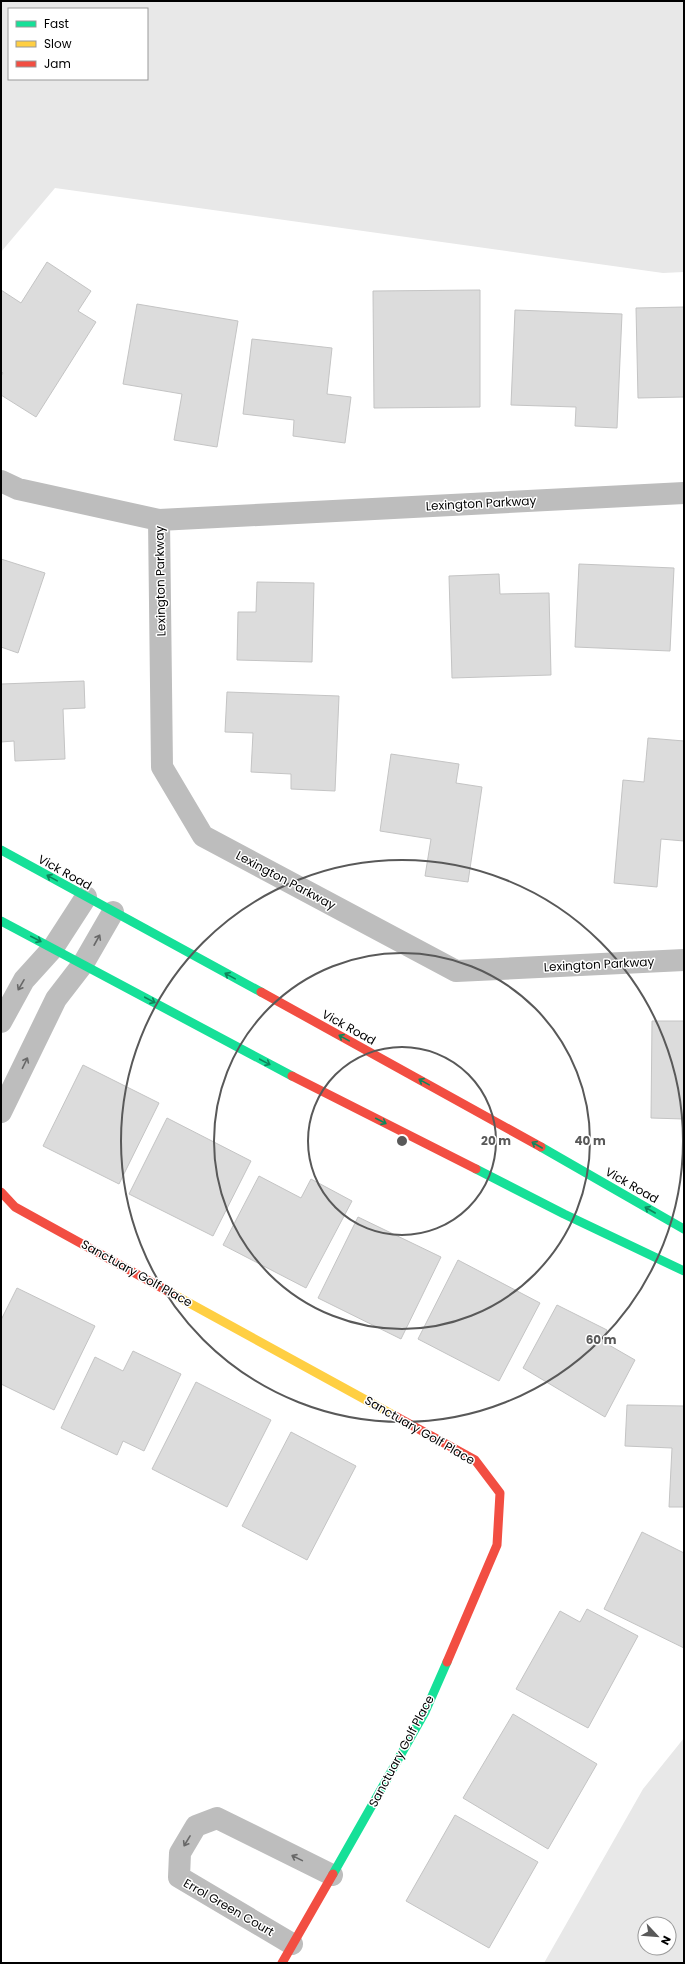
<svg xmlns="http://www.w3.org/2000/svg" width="685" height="1964" font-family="Poppins,sans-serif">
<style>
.green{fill:#e8e8e8;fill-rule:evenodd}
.building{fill:#dcdcdc;stroke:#c4c4c4}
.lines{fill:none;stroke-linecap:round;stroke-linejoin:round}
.street{stroke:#bdbdbd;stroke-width:22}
.fast{stroke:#16e098;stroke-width:9}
.slow{stroke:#ffcf43;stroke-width:9}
.jam{stroke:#f24e42;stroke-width:9}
.oneway{stroke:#0d865b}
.oneway2{stroke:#686868}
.ring{fill:none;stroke:#595959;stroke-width:2}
.labels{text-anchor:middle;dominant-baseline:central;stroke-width:3;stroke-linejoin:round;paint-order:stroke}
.street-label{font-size:12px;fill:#000;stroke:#fff}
.centre{fill:#595959;stroke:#fff;stroke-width:2}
.ring-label{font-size:12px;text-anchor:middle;font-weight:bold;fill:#595959;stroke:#fff;stroke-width:3;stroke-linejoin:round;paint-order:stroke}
</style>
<rect width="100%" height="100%" fill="#fff"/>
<path class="green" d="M1,1H684V272L663,273L55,188L1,252ZM9,9H147V79H9Z
M684,1738V1963H544L643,1789ZM645,1924H669V1948H645Z"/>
<path class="building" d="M47,262L91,291L78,311L96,322L36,417L1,395V376L3,373L1,371V290L21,303Z
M480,290V407L374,408L373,291Z
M137,304L238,321L217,447L174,440L182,394L123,384Z
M684,307V397L638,398L636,308Z
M515,310L622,314L617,428L575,426L576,407L511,405Z
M252,339L332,348L327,394L351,397L345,443L293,436L294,420L243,414Z
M1,559L45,573L18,653L1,647Z
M579,564L674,568L670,651L575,647Z
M499,574L500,594L549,593L551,675L452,678L449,576Z
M257,582L314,583L312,662L237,660L238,612H256Z
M84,681L85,708L63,709L65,759L15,761L14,741L1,742V684Z
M227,692L339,696L335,791L291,789V774L251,772L253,733L225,732Z
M648,738L684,741V841L661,839L657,887L614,883L623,780L644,782Z
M391,754L459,764L456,783L482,787L468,882L425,876L431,839L380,831Z
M652,1021H684V1119L651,1118Z
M83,1065L159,1103L119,1184L43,1146Z
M167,1118L251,1161L213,1236L129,1194Z
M259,1176L301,1198L311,1179L352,1201L306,1288L223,1245Z
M358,1217L441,1257L401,1339L318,1298Z
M458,1260L540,1303L499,1381L418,1339Z
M17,1288L95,1326L54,1410L1,1384V1320Z
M557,1305L607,1330L602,1341L635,1360L605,1417L523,1368Z
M133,1351L181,1374L144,1451L123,1441L117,1455L61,1428L95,1357L123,1371Z
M196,1382L271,1420L227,1507L152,1469Z
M627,1405L684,1406V1507H669L672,1448L625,1446Z
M291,1432L356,1466L307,1560L242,1526Z
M642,1532L684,1553V1648L604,1609Z
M587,1609L638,1636L588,1728L516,1689L560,1611L580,1622Z
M513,1714L597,1764L548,1849L463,1798Z
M455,1815L538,1862L489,1948L406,1901Z"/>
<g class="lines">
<path class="street" d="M1,481L18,489L159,520L684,493
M159,520L162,767L203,836L456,971L684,960
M1,1022L24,980L53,948L86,897
M1,1112L56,999L83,964L113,912
M292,1944L179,1877L180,1853L196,1826L217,1818L332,1875"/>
<path class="fast" d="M1,850L261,992
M1,921L292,1076
M541,1147L684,1229
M476,1169L564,1214L684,1271
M333,1874L425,1712L447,1662"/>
<path class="slow" d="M171,1293L395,1416"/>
<path class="jam" d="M261,992L541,1147
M292,1076L476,1169
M1,1192L15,1207L171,1293
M395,1416L475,1460L500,1493L497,1545L447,1662
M282,1963L333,1874"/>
</g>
<defs><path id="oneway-shaft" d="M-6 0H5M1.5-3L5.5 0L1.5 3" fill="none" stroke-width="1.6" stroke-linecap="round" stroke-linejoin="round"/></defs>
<g class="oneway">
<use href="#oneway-shaft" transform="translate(52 878) rotate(-151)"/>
<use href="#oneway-shaft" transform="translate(36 939) rotate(27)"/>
<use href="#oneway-shaft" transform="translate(230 976) rotate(-151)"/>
<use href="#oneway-shaft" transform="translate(150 1000) rotate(28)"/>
<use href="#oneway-shaft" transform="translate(344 1038) rotate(-151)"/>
<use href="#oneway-shaft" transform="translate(265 1062) rotate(28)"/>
<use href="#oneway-shaft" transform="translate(424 1082) rotate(-151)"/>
<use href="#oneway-shaft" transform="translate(381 1121) rotate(27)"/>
<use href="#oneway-shaft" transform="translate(537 1145) rotate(-150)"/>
<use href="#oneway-shaft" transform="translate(650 1210) rotate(-150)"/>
</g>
<g class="oneway2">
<use href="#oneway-shaft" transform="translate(97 940) rotate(-61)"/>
<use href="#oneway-shaft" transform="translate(21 985) rotate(120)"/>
<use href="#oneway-shaft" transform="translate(25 1063) rotate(-64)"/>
<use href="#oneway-shaft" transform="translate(187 1841) rotate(121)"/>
<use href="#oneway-shaft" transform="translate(297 1858) rotate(-154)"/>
</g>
<g class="ring">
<circle cx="402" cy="1141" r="94"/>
<circle cx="402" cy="1141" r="188"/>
<circle cx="402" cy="1141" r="281"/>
</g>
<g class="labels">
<g class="street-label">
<text transform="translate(481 503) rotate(-3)">Lexington Parkway</text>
<text transform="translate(160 581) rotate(-91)">Lexington Parkway</text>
<text transform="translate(65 872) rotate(29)">Vick Road</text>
<text transform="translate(286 880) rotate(28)">Lexington Parkway</text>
<text transform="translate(599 964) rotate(-3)">Lexington Parkway</text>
<text transform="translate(349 1027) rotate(29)">Vick Road</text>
<text transform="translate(632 1185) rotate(30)">Vick Road</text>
<text transform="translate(137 1273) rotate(29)">Sanctuary Golf Place</text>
<text transform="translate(420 1430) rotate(30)">Sanctuary Golf Place</text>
<text transform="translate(401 1751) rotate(-62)">Sanctuary Golf Place</text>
<text transform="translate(229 1907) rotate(30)">Errol Green Court</text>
</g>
</g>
<circle cx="402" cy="1141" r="6" class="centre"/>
<g class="ring-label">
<text x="496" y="1145">20 m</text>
<text x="590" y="1145">40 m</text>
<text x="601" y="1344">60 m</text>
</g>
<rect width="685" height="1964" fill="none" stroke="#000000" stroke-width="4"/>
<rect x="8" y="8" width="140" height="72" fill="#ffffff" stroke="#999999"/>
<rect x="16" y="21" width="20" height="6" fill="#16e098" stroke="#999999"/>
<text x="44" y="28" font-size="12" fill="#000000">Fast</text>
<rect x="16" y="41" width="20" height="6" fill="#ffcf43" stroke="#999999"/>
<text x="44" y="48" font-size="12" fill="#000000">Slow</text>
<rect x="16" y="61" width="20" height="6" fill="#f24e42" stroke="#999999"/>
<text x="44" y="68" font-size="12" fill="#000000">Jam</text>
<g transform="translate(657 1936) rotate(116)"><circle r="19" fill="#ffffff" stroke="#999999"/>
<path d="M0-3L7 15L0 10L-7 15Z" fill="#595959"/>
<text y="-6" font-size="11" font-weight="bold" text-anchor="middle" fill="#000000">N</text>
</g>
</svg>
